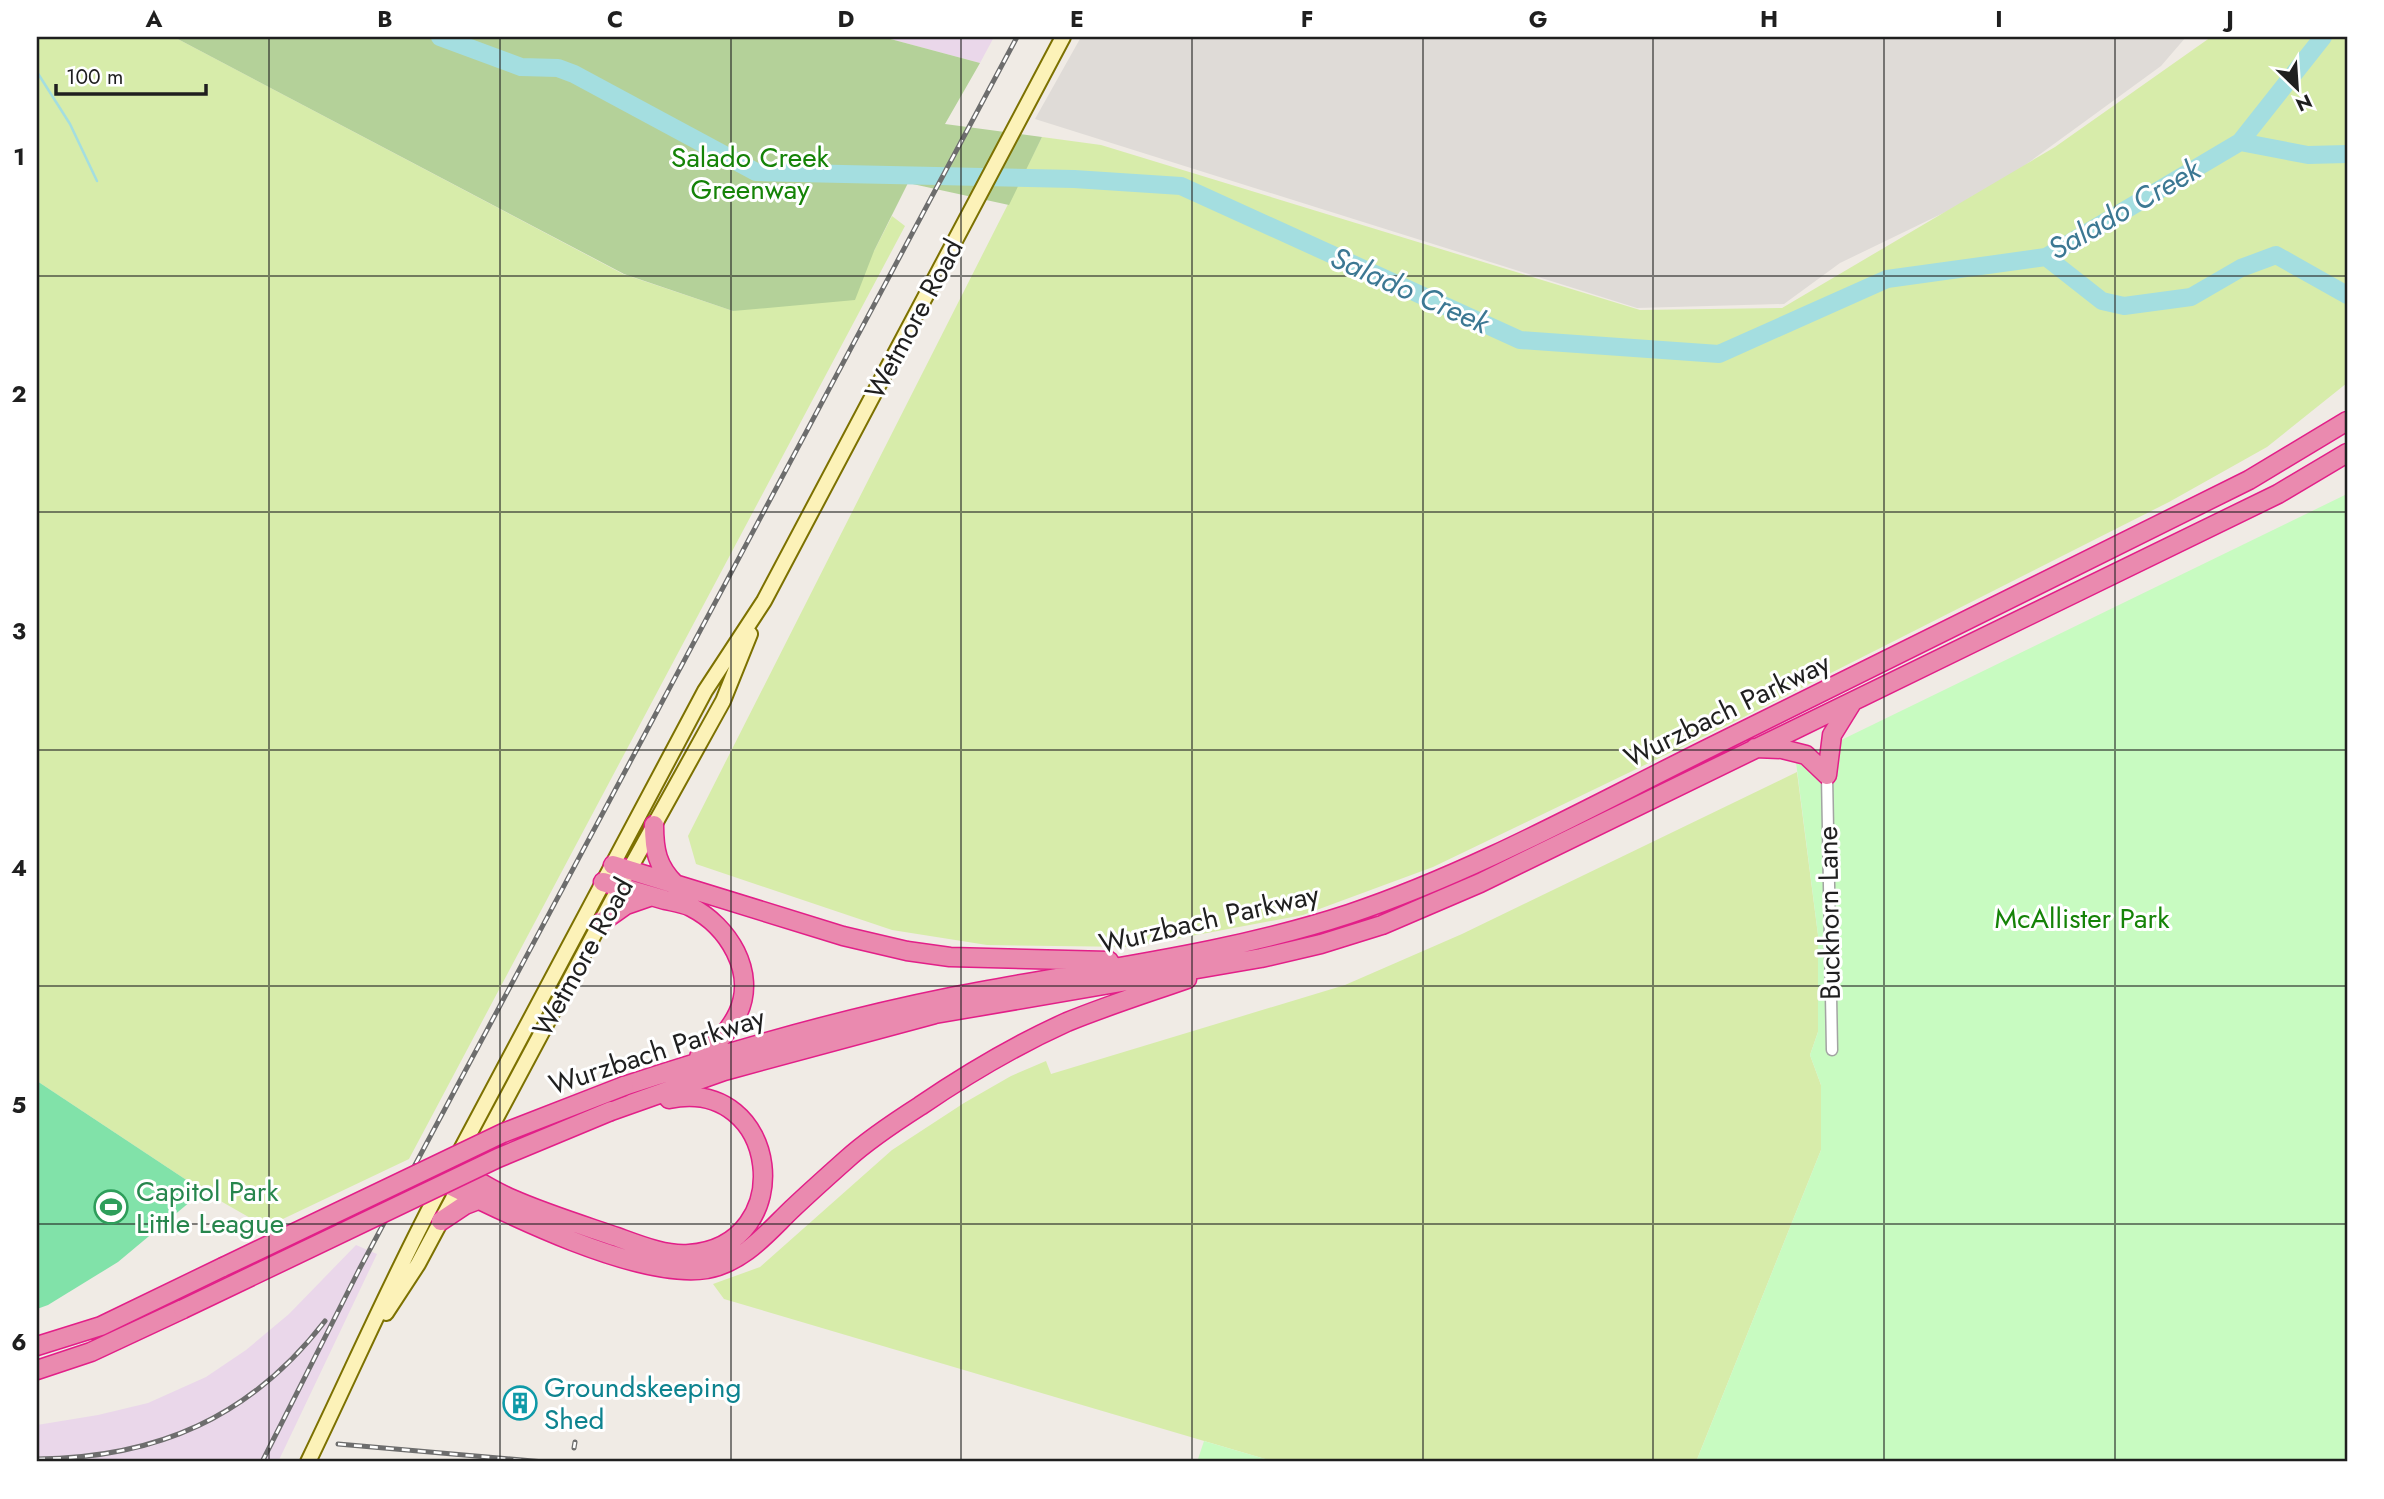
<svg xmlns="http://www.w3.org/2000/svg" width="2384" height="1499" font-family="Jost,sans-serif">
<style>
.industrial{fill:#ead7ea}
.airport{fill:#dfdbd7}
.grass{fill:#d7ecaa}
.forest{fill:#b4d199}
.park{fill:#c8fbc1}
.pitch{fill:#81e2a9}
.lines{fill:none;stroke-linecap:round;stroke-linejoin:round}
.stream{stroke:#a4dee0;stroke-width:2.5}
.river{stroke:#a4dee0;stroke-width:18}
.street-casing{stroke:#a3a3a3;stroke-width:13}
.secondary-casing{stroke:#7c7101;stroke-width:18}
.highway-casing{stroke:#e21f88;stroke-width:21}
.street{stroke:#fff;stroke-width:10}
.secondary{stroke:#fcf2b8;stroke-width:14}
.highway{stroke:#ea8aaf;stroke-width:18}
.rail-casing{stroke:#6d6d6d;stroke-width:5}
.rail{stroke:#fff;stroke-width:2.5;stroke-dasharray:8;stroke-linecap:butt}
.highway-bridge-casing{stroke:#e21f88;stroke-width:21;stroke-linecap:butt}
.highway-bridge{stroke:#ea8aaf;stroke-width:18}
.grid{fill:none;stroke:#1f1f1f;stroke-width:2;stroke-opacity:0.55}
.labels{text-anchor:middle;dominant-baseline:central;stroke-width:6;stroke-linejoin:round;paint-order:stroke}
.park-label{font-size:28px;fill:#158307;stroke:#fff}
.street-label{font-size:28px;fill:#1f1f1f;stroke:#fff}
.leisure-label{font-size:28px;fill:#27864d;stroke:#fff;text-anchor:start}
.culture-label{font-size:28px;fill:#0d838f;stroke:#fff;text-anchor:start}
.water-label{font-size:30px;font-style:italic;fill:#3c7893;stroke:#fff}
.neatline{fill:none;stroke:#1f1f1f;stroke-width:2.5}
.grid-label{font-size:23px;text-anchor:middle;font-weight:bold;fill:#1f1f1f}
</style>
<rect width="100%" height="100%" fill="#f0ebe5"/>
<path class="industrial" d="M883,37H994L980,63Z
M356,1245L377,1254L278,1462H37V1425L98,1415L148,1403L206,1377L246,1350L289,1314Z"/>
<path class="airport" d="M1081,37H2186L2161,66L1991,190L1840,263L1784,304L1637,308L1035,119Z"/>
<path class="grass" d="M37,37H174L623,274L733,311L874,251L892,216L905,226L409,1159L266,1227L203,1191L37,1081Z
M2211,37H2347V383L2267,447L2169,502L1736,721L1433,867L1303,915L1133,947L987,945L892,930L696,864L688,836L1042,137L1101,145L1640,310L1782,308L2055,147Z
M1797,772L1818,935V1032L1810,1055L1821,1085V1150L1696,1462H1275L724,1299L713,1284L760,1267L892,1150L964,1103L1011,1076L1046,1061L1051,1074L1345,985L1462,934Z"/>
<path class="forest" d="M174,37H883L980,63L945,124L1042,137L1009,205L908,183L874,251L855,300L733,311L624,274Z"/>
<path class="park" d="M2347,494V1462H1696L1821,1150V1085L1810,1055L1818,1032V935L1796,762Z
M1204,1441L1275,1462H1197Z"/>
<path class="pitch" d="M37,1081L203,1191L118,1262L48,1305L37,1309Z"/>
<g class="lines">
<path class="stream" d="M37,72L70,124L97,181"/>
<path class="river" d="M440,37L521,67L558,68L574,74L756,172L1074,179L1181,186L1520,340L1719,354L1887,279L2046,257L2240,142L2323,37
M2240,142L2308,155L2347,154
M2046,257L2102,301L2124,306L2191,297L2241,268L2276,255L2347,295"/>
<defs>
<path id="street" d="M1827,775L1832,1050"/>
<path id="secondary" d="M456,1159L705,691L764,601L1063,37
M386,1313L418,1264L612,901L723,701L750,634
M308,1462C353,1369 394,1274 443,1183"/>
<path id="highway" d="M1755,748L1782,749L1806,755L1827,775
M1827,775L1832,735L1853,701
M654,825C654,850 657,866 675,884
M613,865L843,936L907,951L950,957L1109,961
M603,882C624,888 645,894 665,900C674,902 683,903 691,907C728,926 757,972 738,1013C729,1032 716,1044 699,1057
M602,922L626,905L652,896
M624,1086C730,1051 837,1020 946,998C1080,971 1218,957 1349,914C1474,872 1590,807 1707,749C1888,659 2069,569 2249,480L2347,421
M611,1111L724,1071L935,1014L1261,958L1321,944L1382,925L1480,883L2278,494L2347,453
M452,1166C472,1177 491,1190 512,1199C546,1214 582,1225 617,1237C639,1245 666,1256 689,1254C800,1246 780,1076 669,1099
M443,1182C505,1213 639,1280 707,1269C744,1262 767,1233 792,1209C810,1192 829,1175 847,1159C869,1139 895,1122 920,1106C967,1074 1016,1045 1067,1022C1106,1006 1147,993 1187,979
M441,1221L465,1205L478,1200
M37,1346L101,1326L223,1267
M37,1370L91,1352L183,1309"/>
</defs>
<use href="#street" class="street-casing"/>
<use href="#secondary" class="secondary-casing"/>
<use href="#highway" class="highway-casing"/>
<use href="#street" class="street"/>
<use href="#secondary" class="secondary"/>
<use href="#highway" class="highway"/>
<defs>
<path id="rail" d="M338,1444L544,1462
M574,1448L575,1442
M37,1459C157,1458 251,1417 325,1321
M262,1462L360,1268L1017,37"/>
</defs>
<use href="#rail" class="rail-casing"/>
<use href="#rail" class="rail"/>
<defs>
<path id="highway-bridge" d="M223,1267L503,1133L624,1086
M183,1309L498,1158L611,1111"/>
</defs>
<use href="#highway-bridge" class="highway-bridge-casing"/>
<use href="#highway-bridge" class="highway-bridge"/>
</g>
<path class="grid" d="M269,37V1462M500,37V1462M731,37V1462M961,37V1462M1192,37V1462M1423,37V1462M1653,37V1462M1884,37V1462M2115,37V1462M37,276H2347M37,512H2347M37,750H2347M37,986H2347M37,1224H2347"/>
<defs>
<symbol id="stadium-ring" viewBox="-11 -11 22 22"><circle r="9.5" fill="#fff" stroke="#2e9e5b" stroke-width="1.5"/><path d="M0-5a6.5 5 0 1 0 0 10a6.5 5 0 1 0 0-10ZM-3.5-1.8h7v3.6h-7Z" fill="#2e9e5b"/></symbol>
<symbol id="building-ring" viewBox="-11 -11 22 22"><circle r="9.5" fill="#fff" stroke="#0f9aa8" stroke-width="1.5"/><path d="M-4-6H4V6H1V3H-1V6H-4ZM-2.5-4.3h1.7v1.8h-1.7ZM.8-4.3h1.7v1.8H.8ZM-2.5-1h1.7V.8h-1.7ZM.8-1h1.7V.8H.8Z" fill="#0f9aa8"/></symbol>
</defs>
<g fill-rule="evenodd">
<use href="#stadium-ring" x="92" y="1188" width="38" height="38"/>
<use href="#building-ring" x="501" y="1384" width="38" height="38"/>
</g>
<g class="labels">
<g class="park-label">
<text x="750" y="157">Salado Creek<tspan x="750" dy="32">Greenway</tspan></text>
<text x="2082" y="918">McAllister Park</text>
</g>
<g class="street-label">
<text transform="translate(914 319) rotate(-62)">Wetmore Road</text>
<text transform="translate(1727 710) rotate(-26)">Wurzbach Parkway</text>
<text transform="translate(1829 913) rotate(-91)">Buckhorn Lane</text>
<text transform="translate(1209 919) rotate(-13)">Wurzbach Parkway</text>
<text transform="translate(583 957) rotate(-61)">Wetmore Road</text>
<text transform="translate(657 1051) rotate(-18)">Wurzbach Parkway</text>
</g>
<g class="leisure-label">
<text x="136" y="1191">Capitol Park<tspan x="136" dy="32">Little League</tspan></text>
</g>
<g class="culture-label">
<text x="544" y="1387">Groundskeeping<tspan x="544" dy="32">Shed</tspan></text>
</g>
<g class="water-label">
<text transform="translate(2124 209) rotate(-30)">Salado Creek</text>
<text transform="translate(1410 290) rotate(24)">Salado Creek</text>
</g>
</g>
<rect width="2384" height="1499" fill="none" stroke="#ffffff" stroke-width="77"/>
<g transform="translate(2297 88) rotate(155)" stroke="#ffffff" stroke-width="5" paint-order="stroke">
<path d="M0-5L12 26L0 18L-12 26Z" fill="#1f1f1f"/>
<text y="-10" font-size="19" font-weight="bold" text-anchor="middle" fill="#1f1f1f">N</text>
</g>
<path d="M56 84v10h150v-10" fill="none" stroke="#1f1f1f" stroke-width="3.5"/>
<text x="66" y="84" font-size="21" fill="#1f1f1f" stroke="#ffffff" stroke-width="5" paint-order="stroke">100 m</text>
<rect x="38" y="38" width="2308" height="1422" class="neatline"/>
<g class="grid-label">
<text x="154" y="27">A</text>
<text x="385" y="27">B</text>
<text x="615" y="27">C</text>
<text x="846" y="27">D</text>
<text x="1077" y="27">E</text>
<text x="1307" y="27">F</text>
<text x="1538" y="27">G</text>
<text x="1769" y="27">H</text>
<text x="1999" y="27">I</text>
<text x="2230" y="27">J</text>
<text x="19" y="165">1</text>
<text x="19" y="402">2</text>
<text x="19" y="639">3</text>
<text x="19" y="876">4</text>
<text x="19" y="1113">5</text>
<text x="19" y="1350">6</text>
</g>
</svg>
